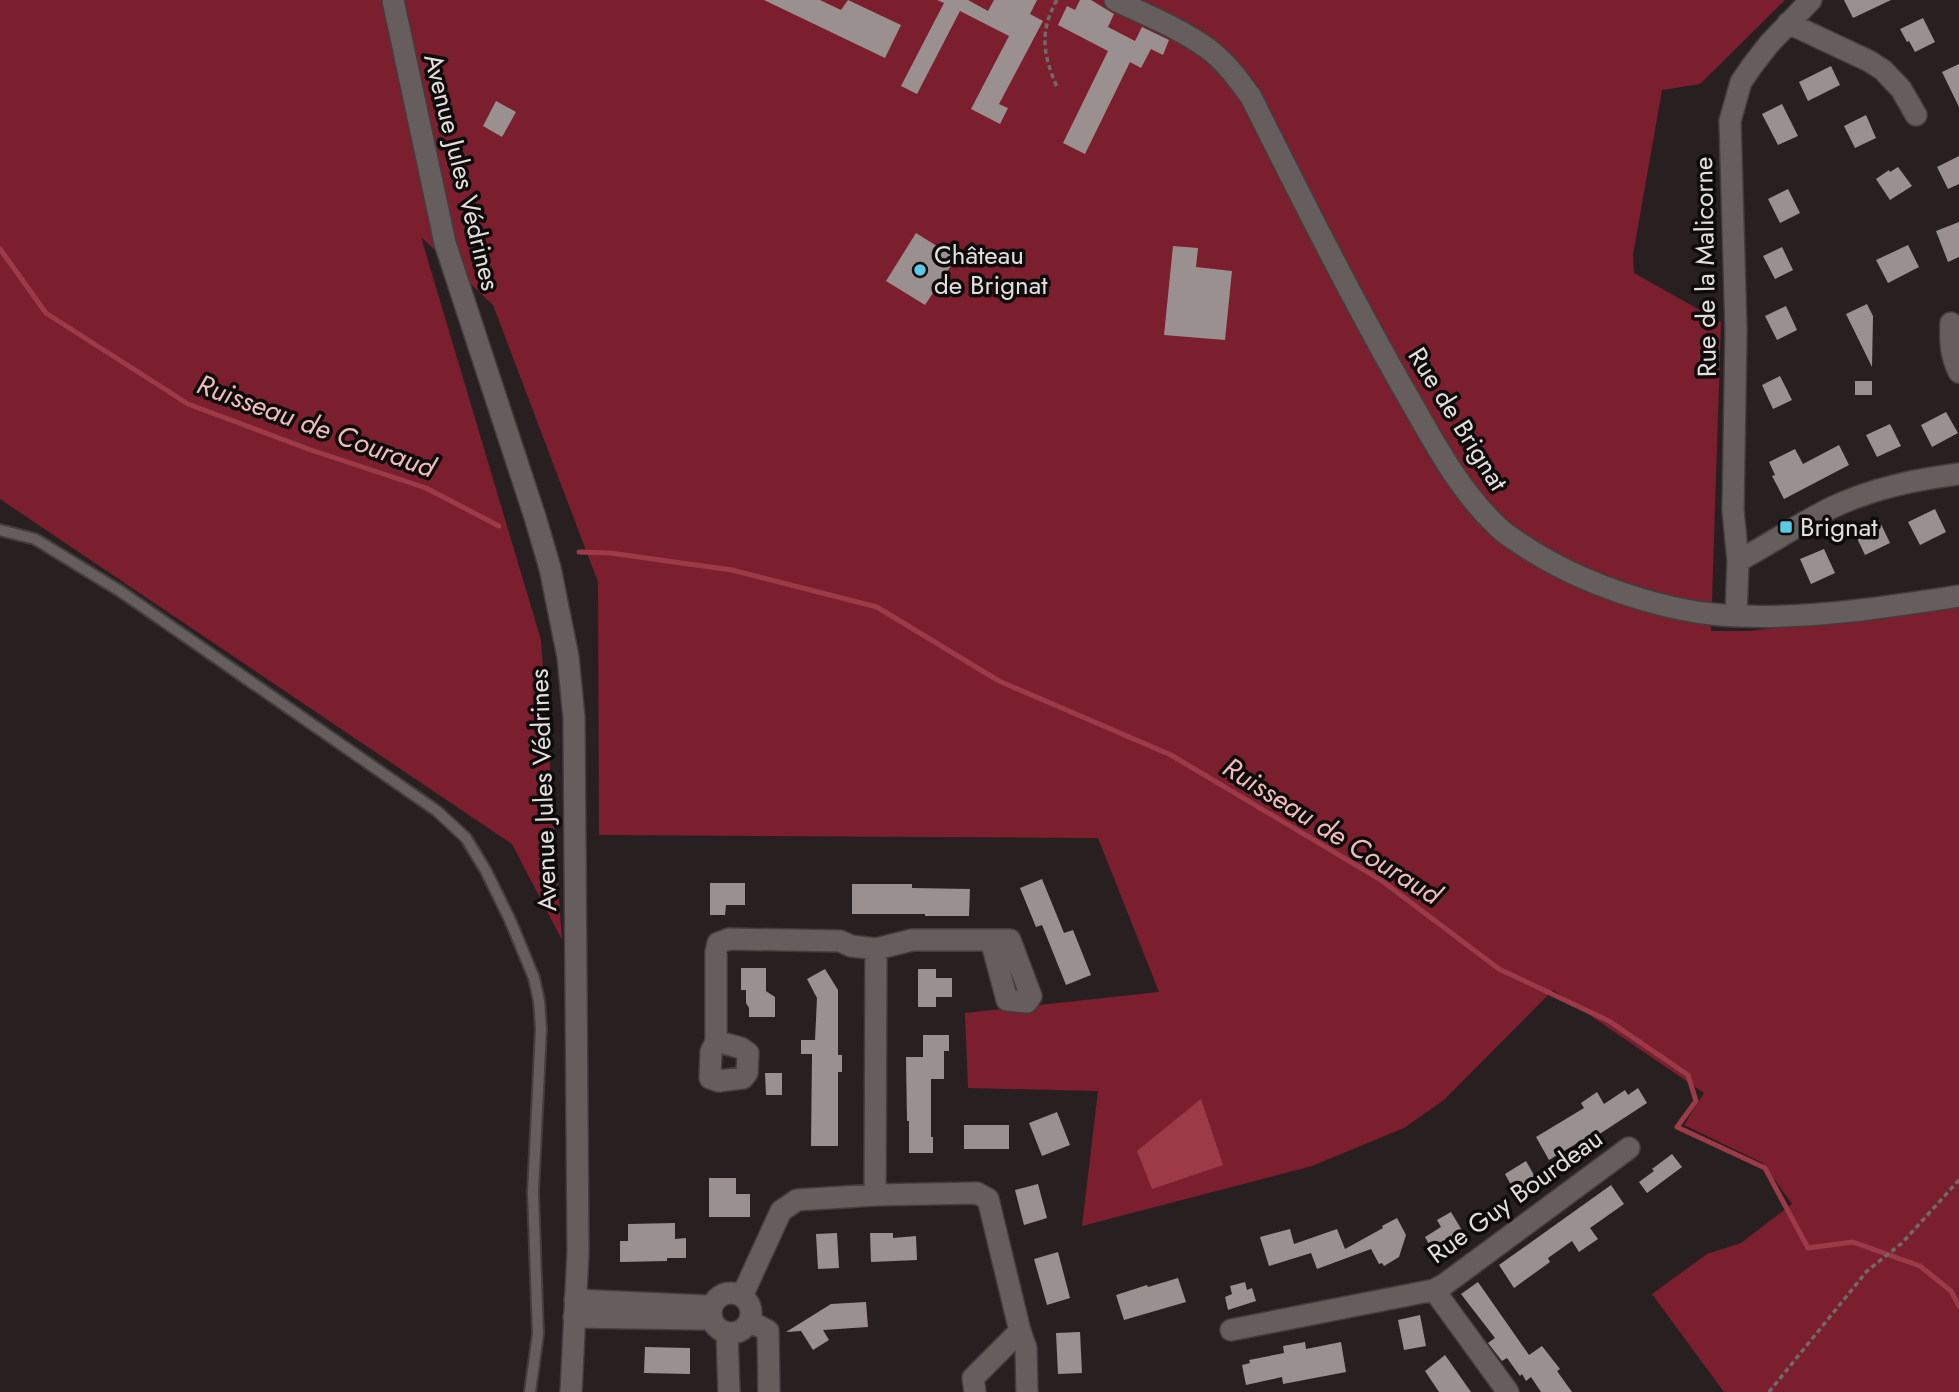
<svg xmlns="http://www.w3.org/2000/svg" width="1959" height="1392" font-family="Jost,sans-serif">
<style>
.green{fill:#7b1f2e}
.water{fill:#9c3b47}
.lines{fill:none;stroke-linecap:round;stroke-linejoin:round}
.stream{stroke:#9c3b47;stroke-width:5}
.building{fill:#9a9090}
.lane-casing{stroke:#443d3d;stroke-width:14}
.street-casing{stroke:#443d3d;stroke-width:24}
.secondary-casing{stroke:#443d3d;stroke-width:24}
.path{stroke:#716a6a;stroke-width:3.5;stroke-dasharray:5 3.5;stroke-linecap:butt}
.lane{stroke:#665d5d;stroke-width:10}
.street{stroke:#665d5d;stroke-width:21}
.secondary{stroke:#665d5d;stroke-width:21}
.poi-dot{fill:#5bc8e6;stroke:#0e0b0b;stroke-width:2.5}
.labels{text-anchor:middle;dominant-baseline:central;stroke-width:7;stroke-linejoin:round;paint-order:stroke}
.street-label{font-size:26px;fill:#e4dede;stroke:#0e0b0b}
.poi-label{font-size:26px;fill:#e4dede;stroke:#0e0b0b;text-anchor:start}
.water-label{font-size:28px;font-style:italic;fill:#f1babc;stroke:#0e0b0b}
</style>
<rect width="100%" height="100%" fill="#282020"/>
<path class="green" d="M0,0H1785L1700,84L1662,90L1633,255L1634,273L1721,322L1711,631H1749L1959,606V1392H1724L1652,1294L1707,1254L1741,1243L1792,1204L1763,1163L1684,1125L1704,1093L1553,990L1444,1100L1404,1128L1312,1166L1082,1226L1098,1091L968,1088L965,1013L1159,992L1098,838L599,835L598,582L493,305L421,237L541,640L562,940L512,844L0,499Z"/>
<path class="water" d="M1201,1099L1223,1165L1152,1189L1137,1151Z"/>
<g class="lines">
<path class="stream" d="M0,249L46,313L188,404L311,450L426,488L499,526
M579,552L610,553L732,570L877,607L999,681L1171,755L1381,880L1499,969L1609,1021L1688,1075L1696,1101L1677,1127L1765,1168L1808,1248L1853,1242L1920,1266L1951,1291L1959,1306"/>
</g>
<path class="building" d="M764,0H820L841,10L848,0L901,25L885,58Z
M937,0H968L988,11L994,0H1037L1030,14L1043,21L999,104L1008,108L1000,124L971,109L1009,36L960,11L917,94L901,86L944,3Z
M1080,0H1091L1114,14L1108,27L1135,41L1142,27L1169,40L1163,55L1151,49L1141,68L1130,62L1085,154L1063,143L1108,51L1058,25L1067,6L1075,10Z
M1844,0H1891L1853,18Z
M1923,18L1935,42L1915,52L1909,41L1907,42L1900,29Z
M1959,64V107L1942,72Z
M1831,66L1840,85L1808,101L1799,82Z
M496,101L516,112L502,137L483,126Z
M1782,104L1798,136L1778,145L1762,114Z
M1866,115L1876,138L1855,148L1844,126Z
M1959,156V184L1948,189L1937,167Z
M1898,167L1912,186L1890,200L1876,179L1889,170L1890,172Z
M1788,189L1800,213L1780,223L1768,199Z
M1959,222V257L1948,262L1936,231Z
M916,233L956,258L925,305L886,281Z
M1908,245L1919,267L1888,283L1876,260Z
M1173,246L1198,248L1196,267L1232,271L1225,340L1164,335Z
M1782,247L1793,270L1775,279L1763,256Z
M1867,304L1873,316L1872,367L1846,314Z
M1786,306L1797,330L1777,340L1765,316Z
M1780,376L1792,400L1773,409L1762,385Z
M1855,381H1872V395H1855Z
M1946,412L1958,433L1932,447L1921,425Z
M1890,424L1901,446L1877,457L1866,435Z
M1839,445L1849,465L1784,499L1772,476L1775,475L1769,462L1795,449L1803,464Z
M1935,509L1946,532L1920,545L1908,522Z
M1879,520L1890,543L1865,555L1854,532Z
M1824,549L1835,573L1811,584L1800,559Z
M1042,879L1064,933L1073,930L1091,975L1066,985L1042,925L1036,927L1020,888Z
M710,883H745V905H726L725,915H710Z
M852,884H912V888L970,889L969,916H925V914H852Z
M741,968H766V991L775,997V1017H749V1008L746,1003V990H741Z
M825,969L838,990V1055H842V1072H838V1146H811L812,1054H801V1040H815L817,998L807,979Z
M918,969H936V978H952V997H936V1007H918Z
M923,1035H949V1051H944V1079H931V1137H933V1153H909V1121H907L906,1057H923Z
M765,1073H782V1095H766Z
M1638,1088L1647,1103L1598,1135L1596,1132L1549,1160L1536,1137L1584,1108L1581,1103L1597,1092L1604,1104L1625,1090L1628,1095Z
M1057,1112L1070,1145L1042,1156L1029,1123Z
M964,1125H1009V1149H964Z
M1672,1154L1682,1167L1647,1193L1639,1182L1654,1171L1652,1169Z
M1526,1161L1538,1182L1516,1194L1505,1174Z
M709,1178H736V1194H750V1217H709Z
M1038,1184L1047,1218L1024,1225L1015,1190Z
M1611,1185L1624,1204L1590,1228L1598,1239L1579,1252L1572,1241L1548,1258L1550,1262L1514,1288L1499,1265Z
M1451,1212L1463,1232L1456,1236L1461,1244L1437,1259L1425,1237L1441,1227L1437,1220Z
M1397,1218L1406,1235L1399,1257L1384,1266L1382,1263L1379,1264L1371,1249L1317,1269L1311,1253L1269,1266L1260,1237L1290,1229L1294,1244L1337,1229L1345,1249L1383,1228L1382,1226Z
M675,1223V1239L686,1238V1258H667V1261L620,1262V1241H628V1224Z
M837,1233L839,1268L818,1269L816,1234Z
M870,1233H893V1238L916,1236L917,1260L871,1262Z
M1058,1252L1070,1298L1047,1305L1034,1259Z
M1178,1278L1186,1302L1124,1320L1116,1295L1147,1285L1148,1287Z
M1245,1282L1247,1290L1252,1288L1256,1301L1228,1310L1225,1297L1232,1294L1230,1286Z
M1478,1282L1529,1355L1542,1346L1560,1369L1557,1371L1572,1392H1541L1531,1377L1526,1381L1522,1374L1520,1376L1507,1358L1502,1361L1488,1343L1495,1338L1461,1294Z
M866,1302L868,1327L823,1330L829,1340L813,1350L801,1331L786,1332L831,1304Z
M1420,1315L1426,1346L1404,1350L1398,1320Z
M1080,1332L1082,1373L1058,1374L1056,1333Z
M1305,1342L1306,1349L1341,1342L1346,1372L1283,1384L1282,1377L1246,1385L1242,1365L1250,1363L1249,1360L1284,1353L1283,1346Z
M645,1347L690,1348V1374L644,1373Z
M1445,1355L1471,1392H1439L1425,1371Z"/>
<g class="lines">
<defs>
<path id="lane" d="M0,530L35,539L120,591L437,811L466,838L486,871L510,920L534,978L539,1001L541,1029L533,1192L538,1334L530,1392"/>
<path id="street" d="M1115,0C1146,15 1179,28 1207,48C1225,61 1238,79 1251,97C1300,195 1349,293 1403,388C1431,436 1457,489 1498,527C1506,535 1515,540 1524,546C1581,584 1669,614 1738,616C1812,619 1886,607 1959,596
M1788,23L1869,61L1883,70L1901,89L1916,115
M1951,323C1950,341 1951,356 1959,372
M1738,561L1733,510L1736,330L1730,121L1741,82L1752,66L1769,44L1811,0
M1736,616L1738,561C1770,544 1800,523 1833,507C1874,488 1914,480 1959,474
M876,949L912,940H1010L1031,996L1027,1002L1007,1000L991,940
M716,1041L741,1048L748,1053L747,1073L743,1078L719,1081L710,1078L711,1052L716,1041V952L718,943L729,939L840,941L851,946L876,949L875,1195
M1434,1290L1508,1392
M711 1313a20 20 0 1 1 40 0a20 20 0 1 1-40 0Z
M742,1296L781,1211L797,1200L875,1195L977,1193L988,1199L1020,1331L1026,1348L1027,1392
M575,1300L706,1306
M574,1317L700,1319L711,1318
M750,1321L768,1331L769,1392
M1231,1330L1434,1290L1445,1284L1629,1148
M727,1333L729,1392
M975,1392L973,1378L1020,1331"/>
<path id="secondary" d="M393,0L445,243L535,517L550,568L568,657L574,718L578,1252L571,1392"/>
</defs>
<use href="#lane" class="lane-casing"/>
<use href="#street" class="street-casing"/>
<use href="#secondary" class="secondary-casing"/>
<path class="path" d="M1057,0C1039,31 1043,55 1057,87
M1769,1392L1867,1271L1902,1243L1959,1180"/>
<use href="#lane" class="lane"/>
<use href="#street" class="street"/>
<use href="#secondary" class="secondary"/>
</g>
<g class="poi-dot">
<circle cx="920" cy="270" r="7"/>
<rect x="1779" y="520" width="14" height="14" rx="3.5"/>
</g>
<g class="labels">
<g class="street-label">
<text transform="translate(462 172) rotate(76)">Avenue Jules Védrines</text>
<text transform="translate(1705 267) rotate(-91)">Rue de la Malicorne</text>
<text transform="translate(1458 419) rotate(58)">Rue de Brignat</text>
<text transform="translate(543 790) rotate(-92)">Avenue Jules Védrines</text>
<text transform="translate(1515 1196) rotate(-36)">Rue Guy Bourdeau</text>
</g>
<g class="poi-label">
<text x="934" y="255">Château<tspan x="934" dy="30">de Brignat</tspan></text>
<text x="1800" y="527">Brignat</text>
</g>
<g class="water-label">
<text transform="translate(316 426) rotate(20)">Ruisseau de Couraud</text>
<text transform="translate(1332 831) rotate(32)">Ruisseau de Couraud</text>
</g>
</g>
</svg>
